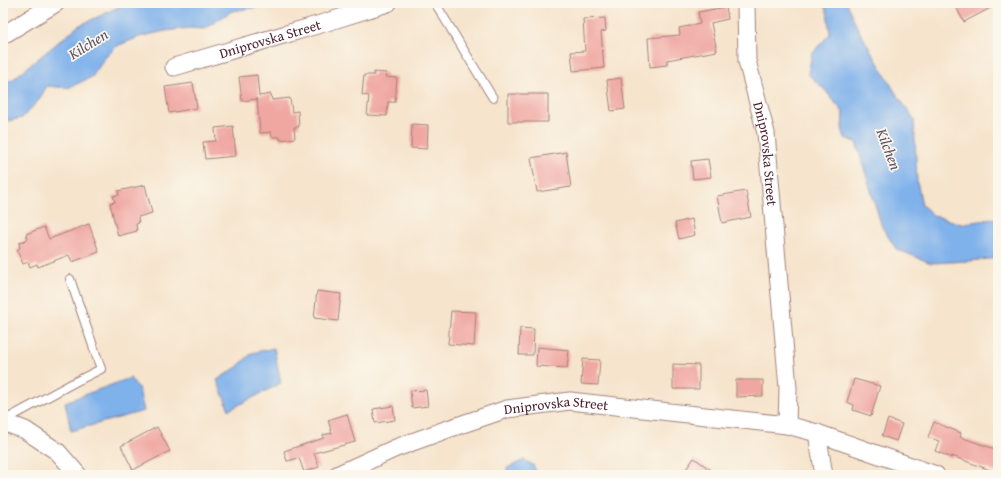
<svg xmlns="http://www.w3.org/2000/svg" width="1001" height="478" font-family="'Gentium Book Plus',serif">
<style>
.water{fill:#7fb1eb;stroke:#64688b}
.building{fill:#f0a7a2}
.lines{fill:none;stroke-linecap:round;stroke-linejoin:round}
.lane-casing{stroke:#a0827c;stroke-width:10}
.street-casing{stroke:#a0827c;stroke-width:19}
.lane{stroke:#fff;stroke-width:8}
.street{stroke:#fff;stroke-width:17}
.labels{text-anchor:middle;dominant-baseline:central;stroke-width:3.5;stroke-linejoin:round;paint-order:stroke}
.street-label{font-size:14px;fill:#4a1f2b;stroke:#fbf7ec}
.water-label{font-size:15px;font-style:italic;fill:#5d526e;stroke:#fbf7ec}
</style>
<rect width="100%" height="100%" fill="#fbf7ec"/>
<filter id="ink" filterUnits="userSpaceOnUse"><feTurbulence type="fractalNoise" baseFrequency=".025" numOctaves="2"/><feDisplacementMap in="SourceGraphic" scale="8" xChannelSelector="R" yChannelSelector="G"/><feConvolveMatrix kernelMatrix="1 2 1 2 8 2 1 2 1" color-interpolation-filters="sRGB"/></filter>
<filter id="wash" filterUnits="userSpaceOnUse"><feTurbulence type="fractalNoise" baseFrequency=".012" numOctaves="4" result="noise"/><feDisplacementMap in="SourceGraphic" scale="16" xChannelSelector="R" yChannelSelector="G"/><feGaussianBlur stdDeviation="0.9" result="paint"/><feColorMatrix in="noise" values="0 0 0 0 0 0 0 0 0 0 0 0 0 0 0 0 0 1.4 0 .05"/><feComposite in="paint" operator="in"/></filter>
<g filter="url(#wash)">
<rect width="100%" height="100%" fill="#f6e4cc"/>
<path class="water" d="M127,3H306L267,6L232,11L204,29L189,28L165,31L139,37L117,46L105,58L92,77L68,88L47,86L38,101L22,118L3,122V83L12,80L78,26Z
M822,3H847L857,27L895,92L914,119L917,181L922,205L933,215L961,224L998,218V258L970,261L931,263L896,249L882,227L856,142L845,138L842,128L843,112L824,89L808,74L812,53L830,34L827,11Z
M274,348L281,383L229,410L217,380L237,367L252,353Z
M130,378L139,389L144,411L71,431L65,402Z
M524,460L533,465L536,472L533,475H507V468Z"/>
<g id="blocks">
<path class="building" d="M954,3H998V4L964,22Z
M726,7L728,19L711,23L717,51L667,60V65L650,67L648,38L680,35L679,28L700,24L698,12Z
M605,18L606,31L601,32L604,68L573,71L571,52L585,51L583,19Z
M374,72L387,73L386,77L397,78L395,102H388L387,116L367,115L369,96L362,95L364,75H374Z
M257,75L259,96L271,94L272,100L290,98L292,112L298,111L299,127H294L295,138L280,140V137H272L271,132L260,133L257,99L242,101L239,77Z
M621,78L625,109L611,111L607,80Z
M193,83L197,108L169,113L165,87Z
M508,94H548V122H508Z
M412,124L428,125L427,149L411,148Z
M233,126L236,156L205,159L203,142L216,141L215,128Z
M566,152L571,187L537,192L531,158Z
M708,159L711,177L693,179L691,161Z
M145,185L152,213L138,217L139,223L136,224L137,231L118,236L110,203L115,202L113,196L119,195L118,191Z
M746,191L751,217L722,223L717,196Z
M692,219L695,235L679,239L675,223Z
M89,224L99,252L72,262L69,255L38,267L37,264L30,267L28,262L23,264L17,250L20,248L19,243L28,239L26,234L44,227L49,239Z
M317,291L341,294L338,321L314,318Z
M451,311L476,312L474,346L448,344Z
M520,328L534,329L533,355H519Z
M537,347L569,350L567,368L536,366Z
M583,359L600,360L598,385L581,384Z
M673,364L699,365V389H673Z
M854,379L880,386L871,416L853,410L854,405L847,402Z
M736,380H763V396L736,397Z
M426,390L428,406L412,408L410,391Z
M393,406L395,420L375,423L373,409Z
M347,414L355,442L314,453L319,467L304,472L299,458L287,461L284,451L324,438L323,435L332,433L328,420Z
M888,419L902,424L896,441L882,436Z
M934,422L961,433L960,437L998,450V473L952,456V458L935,451L939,441L928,437Z
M157,427L170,451L133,470L121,446Z
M694,458L718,475H682Z"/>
</g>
</g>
<g filter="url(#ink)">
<use href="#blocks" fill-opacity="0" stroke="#a0827c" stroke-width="1"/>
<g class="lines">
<defs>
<path id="lane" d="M437,3V6L493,98
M3,421L75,382L101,369L70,279"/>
<g id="street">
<path id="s1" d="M746,3L747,61L766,133L788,388L787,425"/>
<path d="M3,35L56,3"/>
<path id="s2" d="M174,67L324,23L388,3"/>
<path d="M3,422L25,430L58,452L78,475"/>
<path d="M817,433L824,475"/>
<path id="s3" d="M337,475L396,448L448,429L507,409L570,401L787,425L817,433L936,475"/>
</g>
</defs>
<use href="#lane" class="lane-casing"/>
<use href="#street" class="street-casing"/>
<use href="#lane" class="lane"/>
<use href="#street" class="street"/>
</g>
</g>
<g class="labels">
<g class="street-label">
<text stroke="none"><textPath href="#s2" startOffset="100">Dniprovska Street</textPath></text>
<text stroke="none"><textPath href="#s1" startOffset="153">Dniprovska Street</textPath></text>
<text stroke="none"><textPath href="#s3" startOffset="232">Dniprovska Street</textPath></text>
</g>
<g class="water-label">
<text transform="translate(88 44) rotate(-32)">Kilchen</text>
<text transform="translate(889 149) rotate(69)">Kilchen</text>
</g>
</g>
<rect width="1001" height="478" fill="none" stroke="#fbf7ec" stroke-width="16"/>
</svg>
